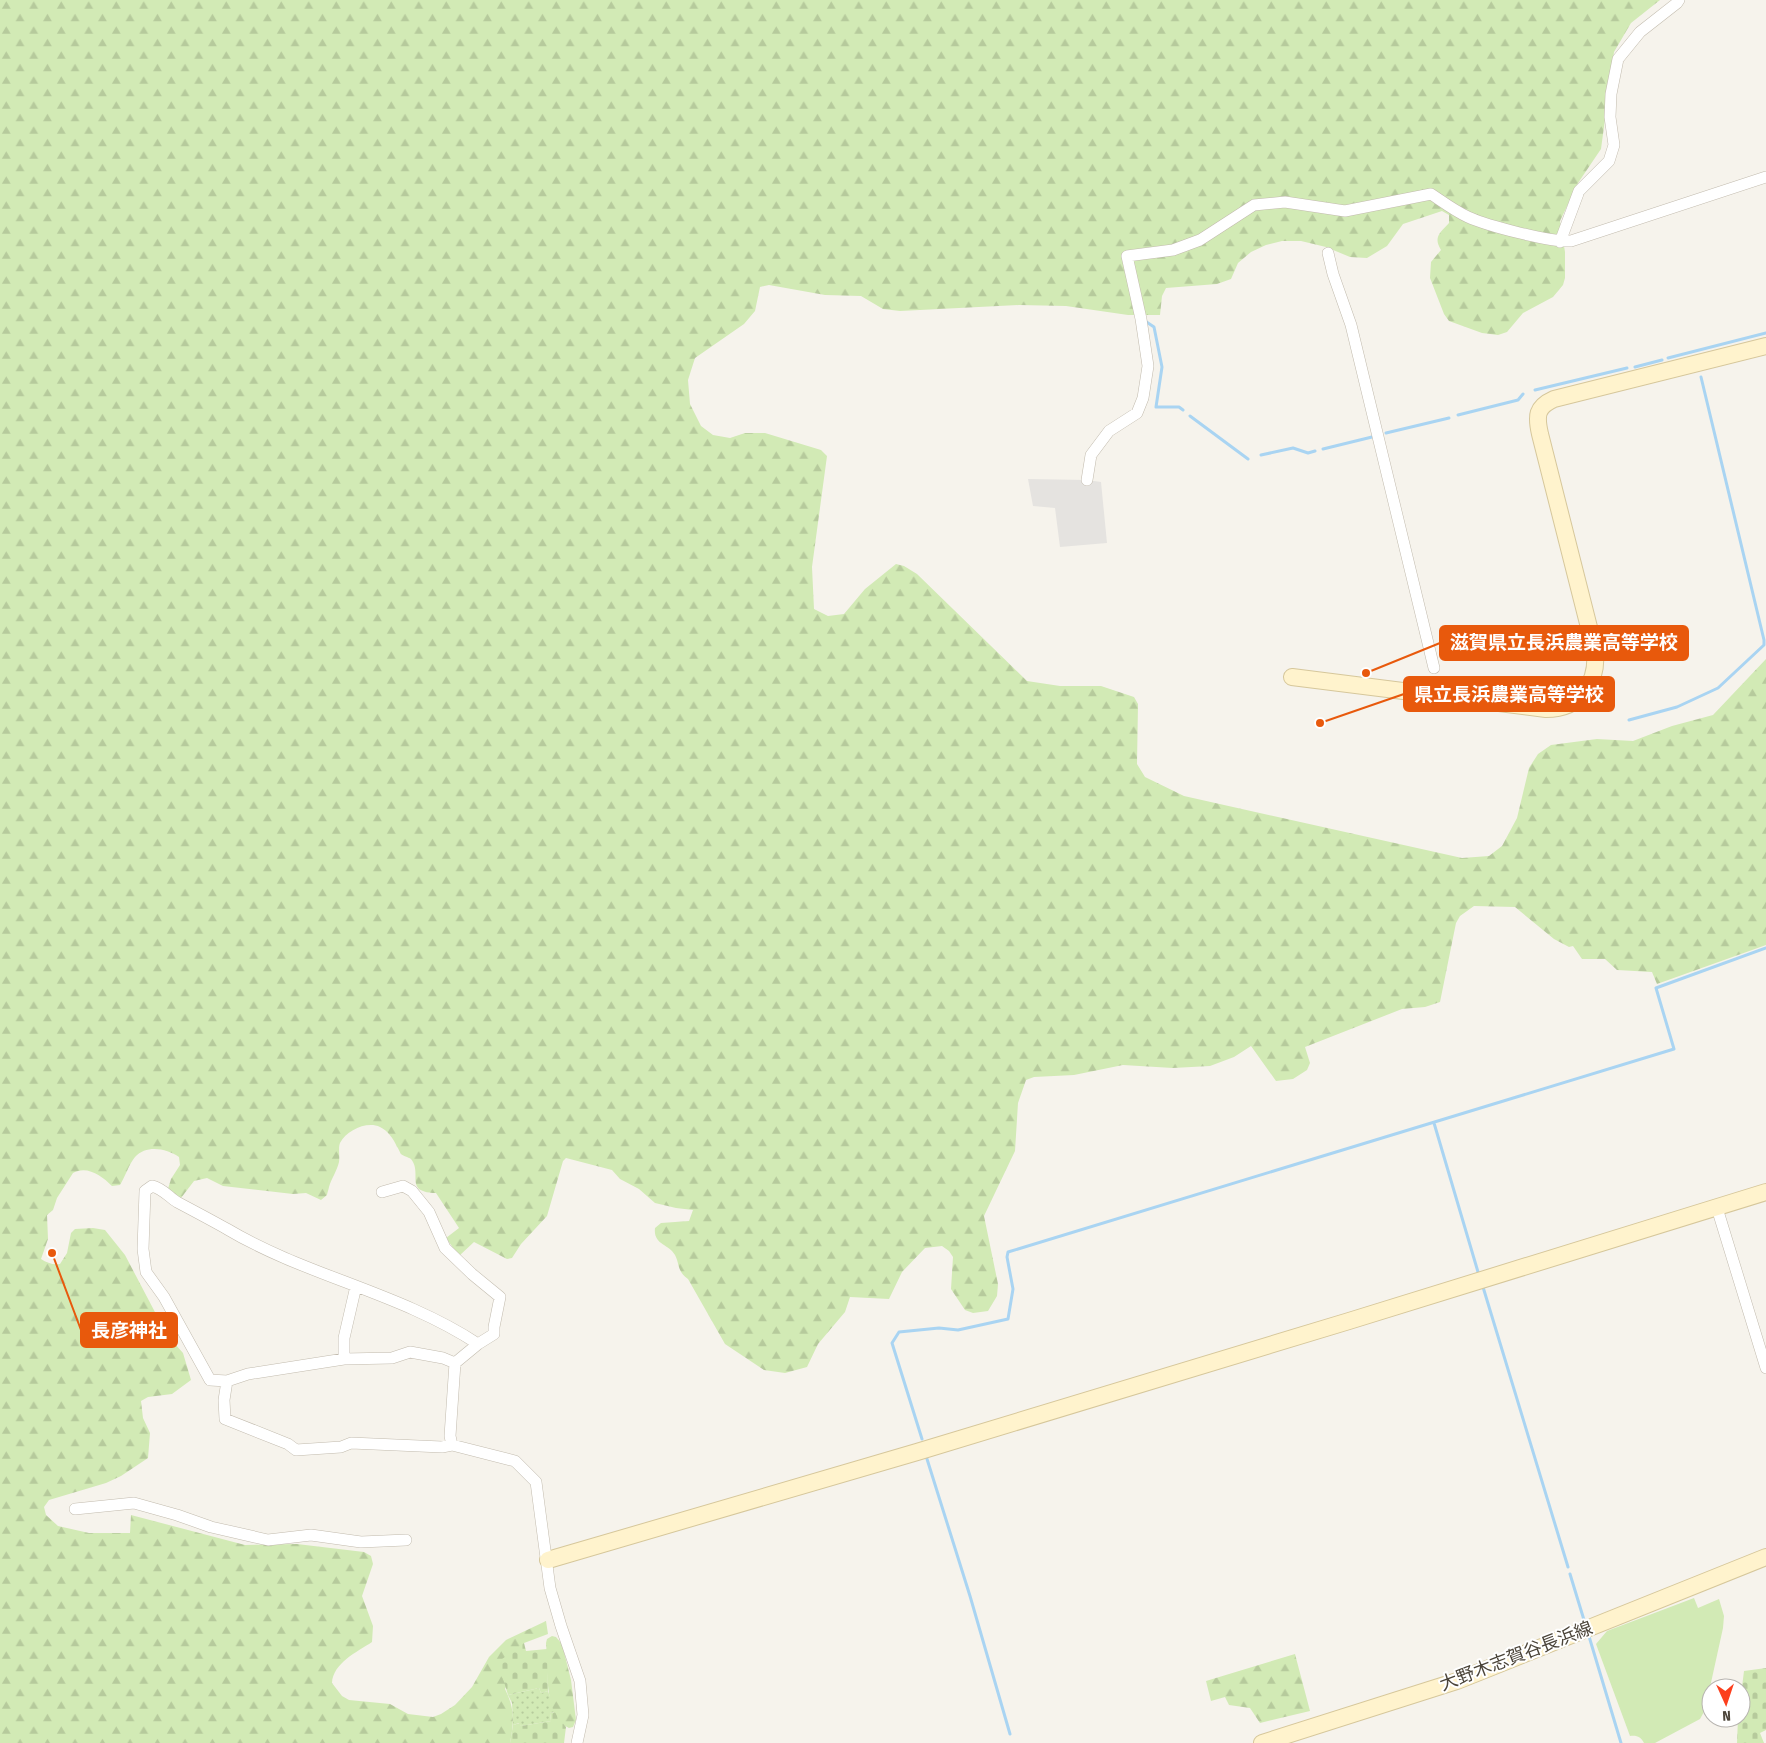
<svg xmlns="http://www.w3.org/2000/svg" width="1766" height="1743" font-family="'Fira Sans Condensed','Noto Sans JP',sans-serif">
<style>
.green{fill:url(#green-dots)}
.forest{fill:url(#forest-firs)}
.cemetery{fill:url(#cemetery-stones)}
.pitch{fill:#d2eab5}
.parking{fill:#e5e3e0}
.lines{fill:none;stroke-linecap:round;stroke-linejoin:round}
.stream{stroke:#a9d4f2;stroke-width:3}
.street-casing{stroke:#c2bbae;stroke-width:12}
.secondary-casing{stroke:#d6c79b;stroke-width:18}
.street{stroke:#fff;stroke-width:11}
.secondary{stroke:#fff3cd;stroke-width:16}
.labels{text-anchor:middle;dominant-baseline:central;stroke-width:4;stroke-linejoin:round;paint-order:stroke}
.street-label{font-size:18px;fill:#4b4439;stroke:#fff}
.leader{fill:none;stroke:#e8590c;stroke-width:2}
.callout-dot{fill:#e8590c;stroke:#fff;stroke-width:2}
.callout{fill:#e8590c;stroke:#e8590c;stroke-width:2}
.callout-label{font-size:19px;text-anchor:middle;font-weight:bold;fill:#fff}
</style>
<defs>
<pattern id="green-dots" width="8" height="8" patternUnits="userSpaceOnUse" patternTransform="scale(1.25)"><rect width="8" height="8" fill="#d2eab5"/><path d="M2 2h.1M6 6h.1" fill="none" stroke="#b6ca9c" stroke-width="1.8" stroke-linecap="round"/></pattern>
<pattern id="forest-firs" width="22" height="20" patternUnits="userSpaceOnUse" patternTransform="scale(1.25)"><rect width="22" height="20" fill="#d2eab5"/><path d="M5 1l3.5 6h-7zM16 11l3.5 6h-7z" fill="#b6ca9c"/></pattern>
<pattern id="cemetery-stones" width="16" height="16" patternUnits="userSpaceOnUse" patternTransform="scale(1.25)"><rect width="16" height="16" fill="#d2eab5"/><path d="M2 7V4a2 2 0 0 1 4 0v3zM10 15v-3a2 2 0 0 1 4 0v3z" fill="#b6ca9c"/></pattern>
</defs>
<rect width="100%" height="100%" fill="#f6f3ec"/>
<path class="green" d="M539,1688L541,1693L548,1691L555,1712L550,1713L551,1721L521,1726L519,1723L513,1725L512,1703L508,1695Z"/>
<path class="forest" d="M0,0H1660L1631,23L1614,52L1601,149L1578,183L1560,221L1565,252V278L1563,285L1553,297L1523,313L1507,332L1498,335L1482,333L1449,321L1444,314L1430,278L1431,262L1441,250C1433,237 1440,233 1449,223V215L1442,211L1403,224L1387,246L1367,258L1350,257L1326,247L1301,241H1282L1266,245L1251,252L1238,263L1231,279L1217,284L1166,288L1162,296L1160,315H1128L1066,306L1019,305L900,311L883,309L861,296L825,295L769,285L760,287L755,311L744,324L695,358L688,380L690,404L701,426L713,435L730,438L745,433H765L821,450L827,456L812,567L814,609L828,616L844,614L865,589L896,564L904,566L917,574L1027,681L1060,686H1101L1134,697L1138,704L1137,764L1145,777L1184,796L1462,858L1489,856L1502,846L1517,818L1529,768L1538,754L1551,745L1597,739L1633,741L1672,726L1713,715L1766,659V945L1657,984L1652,972L1617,970L1605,959H1582L1573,946L1569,947L1554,939L1515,907L1474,906L1460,916L1456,923L1440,1002L1425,1007L1402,1009L1305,1047L1310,1063L1307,1070L1293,1079L1276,1081L1251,1046L1234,1057L1210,1066L1173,1068L1123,1065L1074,1075L1034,1077L1026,1080L1018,1103L1015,1151L984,1216L998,1284L997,1296L988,1311L973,1313L965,1310L951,1289L953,1257L949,1251L942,1246L925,1248L902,1272L889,1299L850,1297L845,1312L818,1344L807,1367L785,1373L764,1370L725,1344L688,1279C677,1271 680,1265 675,1255C669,1244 653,1245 655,1228L661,1223L689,1221L693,1210L676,1208L655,1203L639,1189L620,1179L612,1170L566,1158L563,1161L547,1216L521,1244L512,1258L507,1259L474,1242L459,1256L446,1238L459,1228L436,1193C403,1192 423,1174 411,1159C408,1157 403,1156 401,1154C400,1153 398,1147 397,1147C394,1139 387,1130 380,1127C367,1121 347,1130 340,1143C338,1148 340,1156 339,1162C337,1171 331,1179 329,1187C329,1188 327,1194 327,1195C325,1197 323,1198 321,1200L306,1193L293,1194L223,1186L207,1178L194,1181L181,1198L167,1192L171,1179L180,1165L179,1157C167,1149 147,1144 135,1157C129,1164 125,1177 120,1185L112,1186C102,1176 87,1165 73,1173L57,1198L53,1210L47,1215L48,1239L41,1259C47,1263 53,1265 60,1264L67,1253L71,1233L75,1229L93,1228L105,1230L125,1255L167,1335L183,1353L191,1380L172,1394L148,1397L141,1401L143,1418L150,1433L148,1458L121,1476L106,1483L49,1500L44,1507L46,1515L58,1526L89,1533H130L131,1515L245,1545L297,1544L364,1552L371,1556L373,1564L362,1596L373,1626L372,1642C357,1652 333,1663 332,1683L342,1696L349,1700L390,1704L408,1714L433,1717L441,1714L455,1705L472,1687L489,1657L506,1640L546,1621L548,1634L524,1643L505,1689C515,1709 514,1722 510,1743H0Z
M552,1636L556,1637L562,1644L571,1680L576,1720L573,1727L569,1728C543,1717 548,1666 546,1643L547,1639Z
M1295,1654L1310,1711L1260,1723L1250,1708L1229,1705L1225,1697L1211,1701L1206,1681Z"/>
<path class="cemetery" d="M524,1643L526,1651L547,1649L548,1691L541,1693L539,1688L508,1695L498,1662Z
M1766,1668V1730L1760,1733L1764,1743H1737L1738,1718H1741V1695L1744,1671Z
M555,1712L558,1718L566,1727L564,1743H510L513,1725L520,1723L521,1726L551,1721L550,1713Z"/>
<path class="pitch" d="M1694,1598L1698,1608L1719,1599L1724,1616L1723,1628L1705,1710L1700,1719L1655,1743H1644C1641,1737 1637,1735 1630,1736L1596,1644L1607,1631Z"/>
<path class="parking" d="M1028,479L1087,480L1101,482L1107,543L1060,547L1055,508L1033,506Z"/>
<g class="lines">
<path class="stream" d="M1145,321L1154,327L1162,367L1156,407H1179L1183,410
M1668,358L1766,333
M1635,367L1662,360
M1535,390L1627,368
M1458,415L1518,400L1523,394
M1190,416L1248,459
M1386,433L1449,418
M1323,449L1372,437
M1261,455L1293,448L1308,453L1315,451
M1629,720L1677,707L1718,688L1764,645V640L1701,377
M1434,1123L1478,1272
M1483,1287L1568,1567
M922,1439L892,1343L899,1332L939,1328L958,1330L1008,1319L1013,1289L1007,1257L1008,1252L1674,1049L1656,988L1766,948
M927,1459L970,1596L1010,1734
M1570,1574L1584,1620
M1588,1633L1621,1743"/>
<defs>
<path id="street" d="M1560,242L1579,191L1609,161L1614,145L1610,117L1611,94L1618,59L1640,32L1677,3L1679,0
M1328,253L1333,274L1351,325L1434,668
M1087,480L1091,455L1109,431L1137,413L1143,398L1148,366L1141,319L1127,256L1173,250L1200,240L1254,205L1285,202L1345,211L1431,194C1443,202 1455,211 1468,217C1488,226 1549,242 1571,241L1766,177
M382,1192L403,1186L412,1191L429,1212L445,1248L472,1274L500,1297L494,1327V1334L478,1344L455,1363L450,1436L452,1445
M1717,1208L1766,1368
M344,1359V1338L356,1286
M455,1363L443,1358L410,1352L392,1358L344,1359L248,1374L227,1381L210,1380L164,1297L146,1272L143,1249L145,1191L152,1186C162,1188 169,1197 177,1202C194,1211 211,1220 227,1229C306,1276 401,1293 478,1344
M227,1381L224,1400L225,1419L288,1444L296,1450L341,1447L351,1443L442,1447L452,1445L515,1461L536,1482L550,1588L561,1626L580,1681L583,1715L577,1743
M75,1509L134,1503L177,1515L211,1527L268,1540L311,1535L361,1542L406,1540"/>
<path id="secondary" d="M1292,677L1546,709C1581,709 1598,682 1595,651L1540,434C1536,416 1536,407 1554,399L1766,346
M548,1560L917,1452L1349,1321L1766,1192
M1262,1743L1457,1681L1766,1557"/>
</defs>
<use href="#street" class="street-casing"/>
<use href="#secondary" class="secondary-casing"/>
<use href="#street" class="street"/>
<use href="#secondary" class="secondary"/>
</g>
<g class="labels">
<g class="street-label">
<text transform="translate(1516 1656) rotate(-21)">大野木志賀谷長浜線</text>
</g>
</g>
<path class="leader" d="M1366 673L1440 643M1320 723L1404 694M52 1253L81 1330"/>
<g class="callout-dot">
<circle cx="1366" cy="673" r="5"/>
<circle cx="1320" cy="723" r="5"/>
<circle cx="52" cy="1253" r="5"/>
</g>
<g class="callout">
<rect x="1440" y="626" width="248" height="34" rx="5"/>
<rect x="1404" y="677" width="210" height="34" rx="5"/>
<rect x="81" y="1313" width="96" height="34" rx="5"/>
</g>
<g class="callout-label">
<text x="1564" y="649">滋賀県立長浜農業高等学校</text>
<text x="1509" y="701">県立長浜農業高等学校</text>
<text x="129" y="1337">長彦神社</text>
</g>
<g transform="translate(1726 1703) rotate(177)"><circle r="24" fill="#ffffff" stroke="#b7b4b0"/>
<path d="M0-4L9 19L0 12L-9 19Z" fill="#fc3f1d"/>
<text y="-8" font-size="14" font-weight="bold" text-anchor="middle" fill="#4b4439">N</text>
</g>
</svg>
